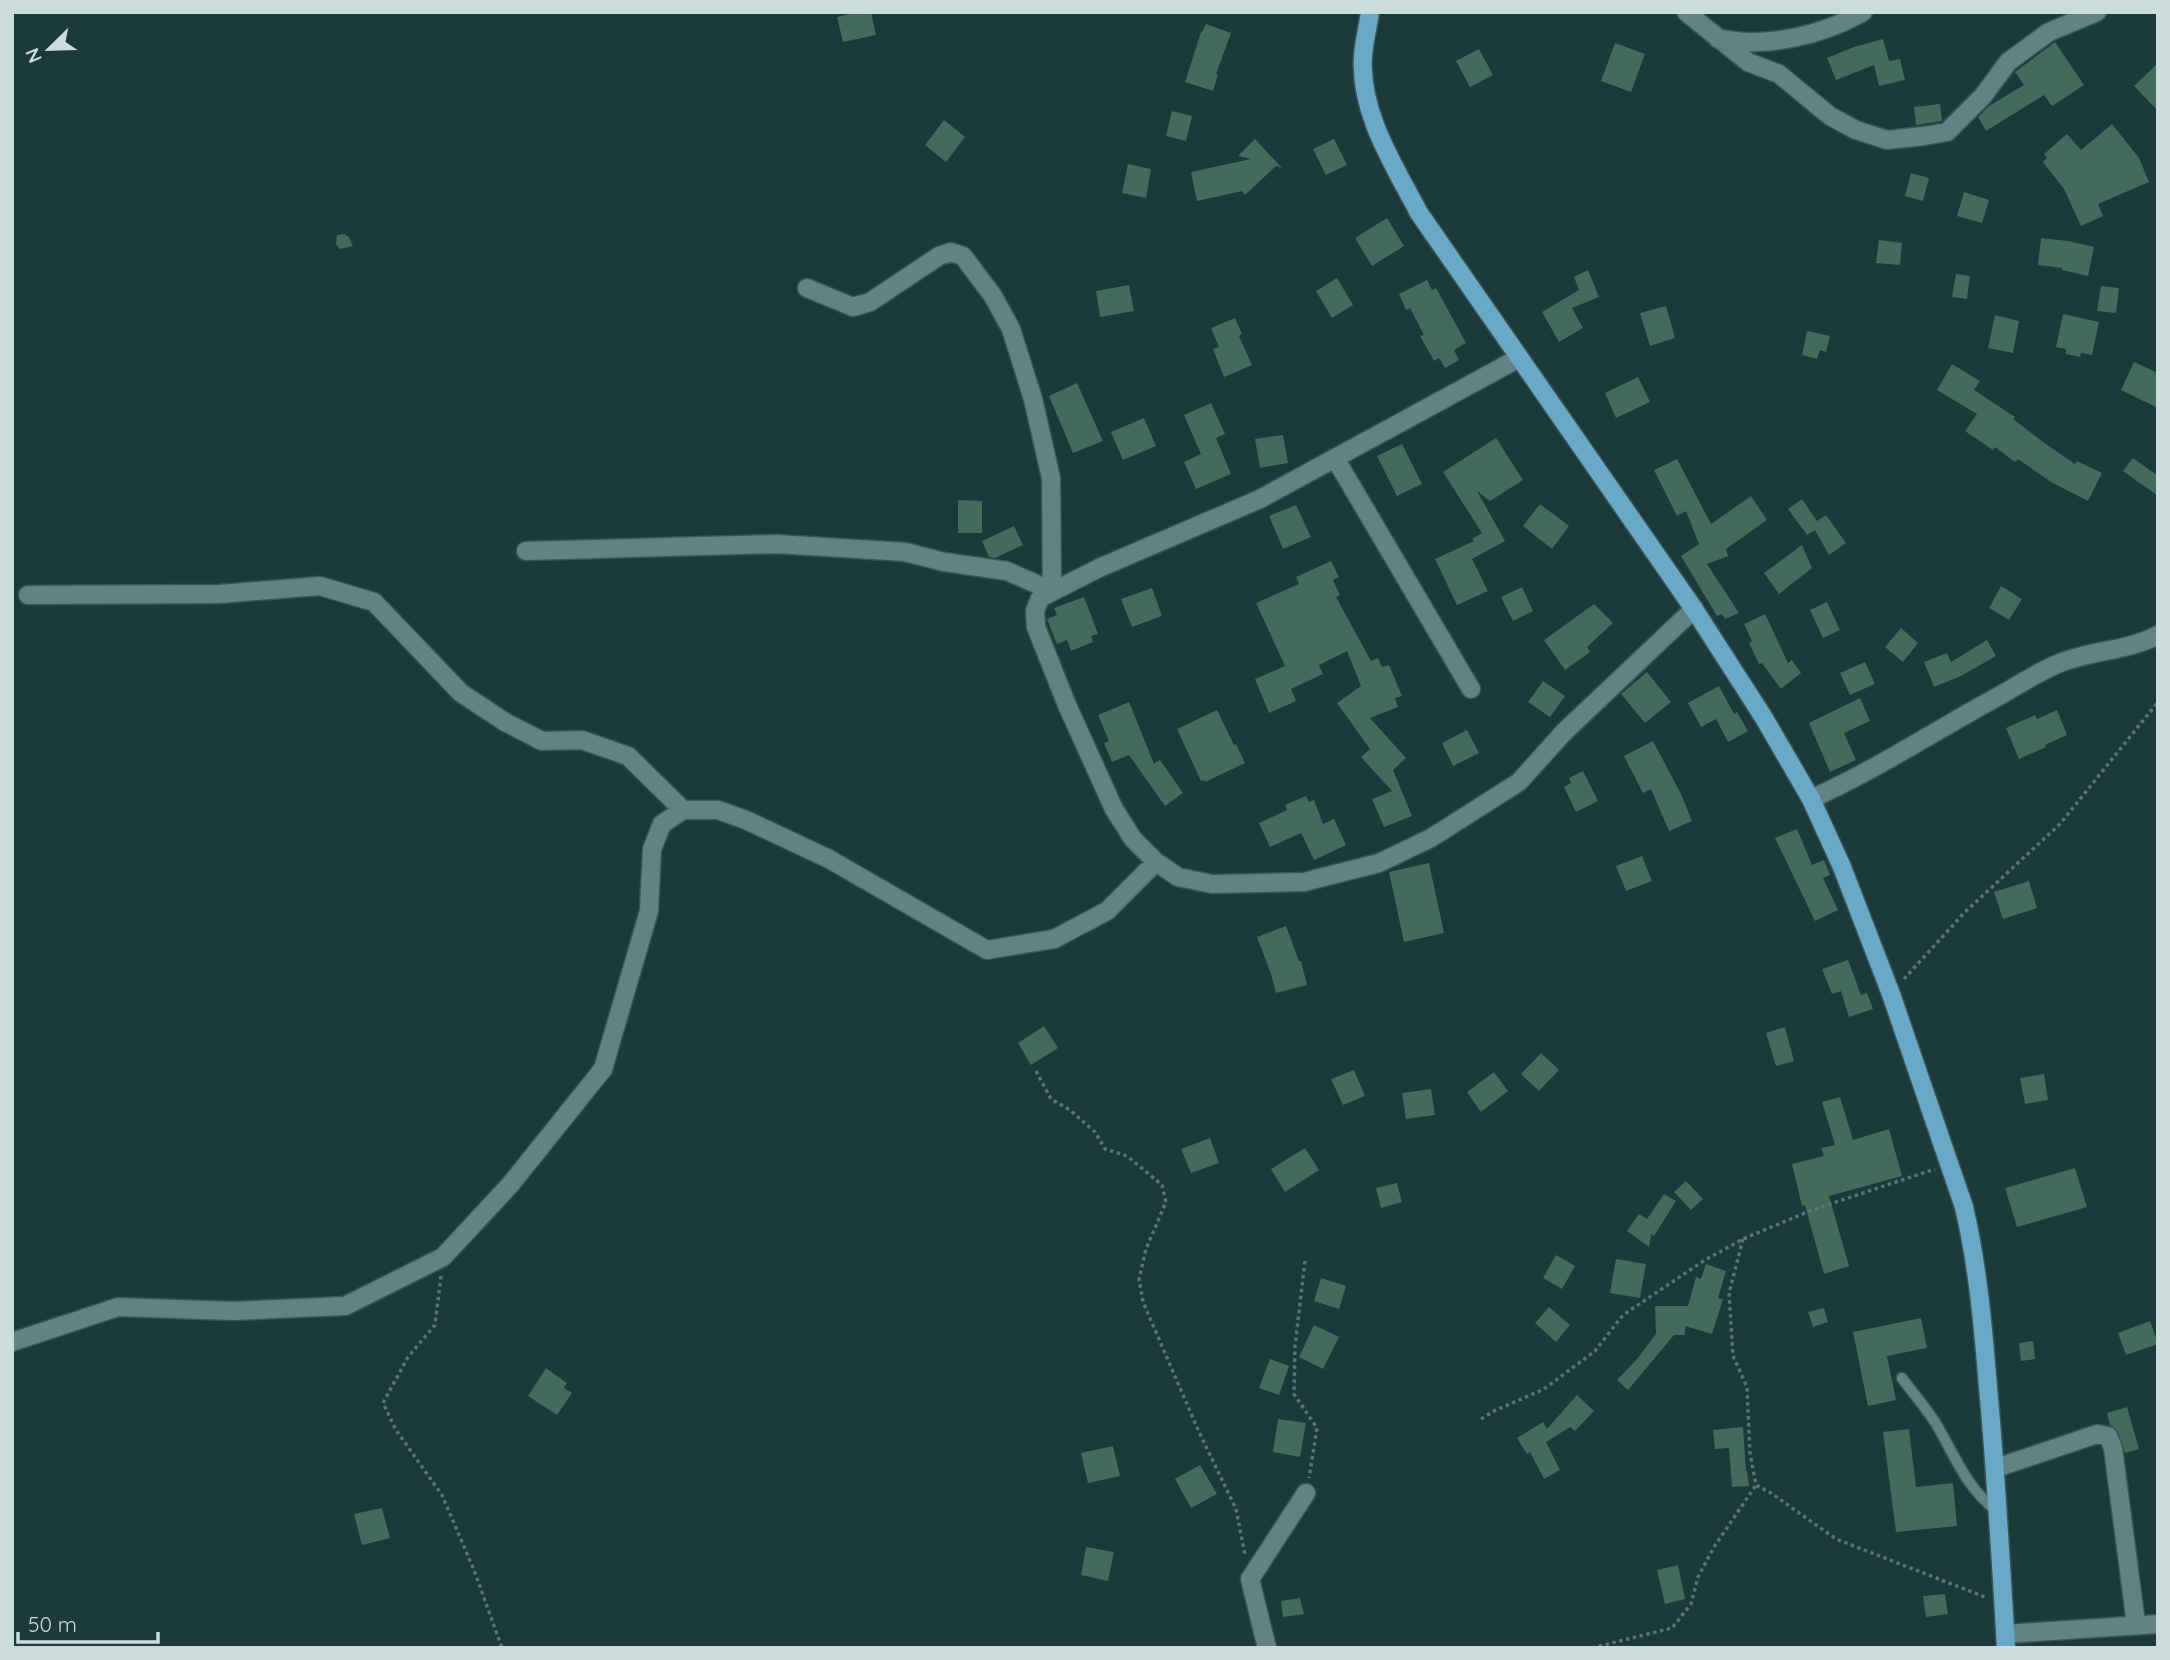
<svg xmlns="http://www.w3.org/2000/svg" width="2170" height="1660" font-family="Quicksand,sans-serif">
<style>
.building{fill:#446a5b}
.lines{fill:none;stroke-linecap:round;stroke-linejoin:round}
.service-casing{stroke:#3b5556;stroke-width:13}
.minor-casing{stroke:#3b5556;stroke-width:21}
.primary-casing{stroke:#3b5556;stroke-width:21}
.path{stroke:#5b7475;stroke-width:3.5;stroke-dasharray:3.5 3.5;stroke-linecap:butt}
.service{stroke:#638284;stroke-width:10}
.minor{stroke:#638284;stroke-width:18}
.primary{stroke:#68a9c8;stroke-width:18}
</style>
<rect width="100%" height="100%" fill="#1c393b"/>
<path class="building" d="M858,12H871L876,35L843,42L837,17Z
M1206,24L1231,33L1216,74H1218L1213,91L1185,82L1201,32H1202Z
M1883,39L1889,61L1900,59L1905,80L1879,86L1874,65L1836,80L1827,58L1854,47Z
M2055,42L2084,85L2052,106L2044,95L1986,131L1978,117L1989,106L2024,85L2015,72Z
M1615,43L1645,54L1631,92L1601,81Z
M1479,49L1493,75L1470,87L1456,61Z
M2158,63V111L2134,86Z
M1940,104L1942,121L1916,125L1914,107Z
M1172,111L1192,116L1186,141L1166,136Z
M944,120L965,137L946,162L925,145Z
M2112,124L2139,158L2149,182L2098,204L2103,216L2081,226L2064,189L2043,162L2047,158L2044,154L2067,134L2081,150Z
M1255,139L1282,168L1276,166L1245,195L1242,191L1197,201L1191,172L1251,159L1238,156Z
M1334,139L1347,165L1326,175L1313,149Z
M1128,164L1151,169L1146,198L1122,193Z
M1911,173L1929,178L1923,201L1905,196Z
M1964,192L1989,200L1982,223L1957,216Z
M1387,218L1404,246L1372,266L1355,238Z
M344,234L349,237L353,246L340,249L336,244L337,235Z
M2041,238L2068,241L2094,247L2088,276L2062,270V268L2038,265Z
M1879,240L1902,243L1900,265L1876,263Z
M1588,270L1599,297L1572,308L1583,328L1559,342L1542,312L1579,290L1574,277Z
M1956,274L1970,276L1967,299L1952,297Z
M1337,278L1353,305L1332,318L1316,291Z
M1427,280L1432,290L1436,288L1466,343L1454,350L1459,360L1445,368L1439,358L1434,361L1420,336L1424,335L1410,308L1406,310L1399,294Z
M1129,285L1134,311L1100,317L1096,291Z
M2101,286L2119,288L2116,313L2097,311Z
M1666,306L1675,338L1650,346L1640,313Z
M2063,314L2099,322L2092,355L2081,353L2080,357L2066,354V349L2056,347Z
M1995,315L2019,321L2013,353L1988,348Z
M1235,318L1242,334L1239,336L1252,365L1224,377L1213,349L1219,347L1211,328Z
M1807,331L1830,336L1826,352L1820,350L1817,359L1802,355Z
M2134,362L2158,373V408L2121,390Z
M1952,364L1980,381L1974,390L2015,417L2013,419L2043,442L2075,464L2077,461L2102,473L2088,501L2051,482L2018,459L2015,462L1995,447L1993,450L1965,431L1977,414L1937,390Z
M1638,377L1650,402L1616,418L1605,393Z
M1077,383L1103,441L1073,453L1049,396Z
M1211,403L1225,434L1216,438L1231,474L1196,489L1184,462L1201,454L1184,415Z
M1144,418L1156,446L1123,460L1111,432Z
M1283,435L1288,463L1260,468L1255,439Z
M1496,438L1523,480L1490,501L1477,491L1505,541L1472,559L1488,591L1457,605L1435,559L1474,541L1472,539L1482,533L1443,472Z
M1402,444L1422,484L1397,496L1377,456Z
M2133,458L2158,476V496L2123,471Z
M1677,459L1711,524L1751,496L1767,520L1726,549L1728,556L1707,564L1739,613L1725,619L1722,614L1717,616L1681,556L1699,544L1686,511L1677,516L1654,470Z
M1802,499L1817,521L1826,515L1846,543L1829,555L1815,530L1807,535L1788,509Z
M958,500L982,501V533H958Z
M1540,504L1569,526L1552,549L1523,526Z
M1296,505L1311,537L1283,549L1269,516Z
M1014,526L1023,545L995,558L989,557L982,541Z
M1802,545L1812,568L1779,594L1764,573Z
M1331,561L1339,577L1333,580L1340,595L1336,597L1371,661L1378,658L1382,667L1389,665L1402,696L1395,698L1398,707L1370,718L1406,758L1393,770L1412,816L1384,827L1372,799L1392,791L1361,757L1370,749L1337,703L1361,686L1347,651L1319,665L1323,674L1291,689L1296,701L1269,713L1255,679L1285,666L1256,603L1299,584L1296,577Z
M2001,586L2022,599L2009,620L1989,608Z
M1522,587L1533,611L1513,621L1501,597Z
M1152,588L1162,616L1132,627L1121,599Z
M1084,597L1098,634L1091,636L1093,642L1071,651L1067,640L1057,644L1047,619L1057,615L1054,608Z
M1827,602L1840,630L1823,638L1810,610Z
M1594,604L1613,623L1587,647L1590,652L1565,670L1544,640Z
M1765,614L1788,663L1792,660L1801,673L1781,689L1762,663L1759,664L1749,643L1752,641L1744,624Z
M1901,628L1918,643L1903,662L1885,647Z
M1987,640L1996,656L1961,676L1934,687L1924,662L1947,653L1951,662Z
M1865,662L1875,684L1850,695L1840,673Z
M1647,672L1671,702L1645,723L1621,694Z
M1543,681L1565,696L1550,717L1528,702Z
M1719,686L1734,714L1737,712L1748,731L1728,742L1716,719L1701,727L1688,703Z
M1860,698L1870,721L1844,733L1856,760L1830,772L1809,723Z
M1129,702L1154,764L1160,760L1183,793L1165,806L1129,755L1112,762L1104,743L1109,741L1098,715Z
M1217,710L1234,745L1236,744L1245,763L1205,782L1204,780L1201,781L1177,729Z
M2057,710L2067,735L2045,745L2046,747L2019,759L2006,728L2035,715L2037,719Z
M1467,730L1479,753L1453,766L1442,743Z
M1653,741L1681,794L1692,821L1669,831L1651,789L1643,793L1624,756Z
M1583,771L1598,801L1576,812L1564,787L1571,783L1569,778Z
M1306,796L1309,802L1314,800L1323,824L1334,819L1346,845L1314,860L1301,833L1270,847L1259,823L1287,810L1285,805Z
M1797,829L1812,865L1824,860L1830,875L1823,878L1838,910L1815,921L1775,838Z
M1642,856L1652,881L1626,891L1616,866Z
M1429,863L1444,933L1404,942L1389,872Z
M2029,881L2037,908L2003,919L1994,892Z
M1286,926L1299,961H1301L1307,985L1276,993L1271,974L1257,937Z
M1848,960L1861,995L1867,993L1873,1009L1849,1017L1841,991L1832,994L1822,969Z
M1044,1026L1058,1048L1031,1065L1018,1043Z
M1785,1027L1794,1061L1776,1066L1766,1033Z
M1541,1053L1559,1070L1539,1091L1521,1074Z
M1354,1070L1365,1096L1343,1105L1331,1079Z
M1494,1072L1508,1091L1481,1112L1467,1092Z
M2044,1074L2048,1100L2025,1104L2020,1078Z
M1431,1089L1435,1115L1406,1119L1402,1093Z
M1840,1097L1853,1140L1889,1129L1902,1176L1829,1196L1849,1266L1824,1274L1805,1205L1802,1206L1792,1164L1824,1156L1821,1148L1835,1145L1822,1102Z
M1210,1138L1219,1163L1191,1173L1181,1149Z
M1305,1148L1319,1170L1285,1192L1271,1169Z
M2075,1168L2087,1207L2017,1227L2005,1188Z
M1686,1181L1703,1199L1691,1210L1674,1192Z
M1397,1183L1402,1202L1381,1208L1376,1188Z
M1664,1194L1676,1201L1654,1236L1651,1234L1649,1247L1627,1231L1639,1214L1647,1219Z
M1556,1255L1575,1266L1562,1289L1543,1278Z
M1616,1259L1646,1264L1640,1298L1610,1293Z
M1706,1264L1726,1271L1718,1298L1723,1299L1712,1334L1685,1326V1335H1674L1628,1390L1617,1380L1637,1359L1656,1334L1655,1306H1688L1696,1277L1701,1279Z
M1321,1278L1346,1286L1339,1309L1314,1301Z
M1549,1307L1570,1325L1556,1342L1535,1323Z
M1824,1308L1828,1322L1813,1327L1808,1312Z
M1921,1318L1927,1348L1887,1356L1896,1400L1868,1406L1853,1332Z
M2150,1321L2158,1344L2126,1355L2118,1333Z
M1314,1325L1339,1337L1323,1369L1299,1357Z
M2033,1341L2035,1359L2021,1361L2019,1343Z
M1270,1359L1289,1366L1279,1395L1259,1388Z
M546,1368L567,1383L564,1388L572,1393L557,1415L528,1396Z
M1577,1395L1594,1411L1575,1431L1570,1427L1546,1442L1560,1470L1544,1479L1530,1452L1527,1454L1517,1438L1543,1422L1547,1429Z
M2127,1407L2139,1449L2125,1453L2118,1432L2110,1425L2107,1413Z
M1278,1419L1306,1423L1300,1457L1273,1452Z
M1743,1427L1746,1471H1747L1749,1486L1732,1487L1729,1448L1715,1449L1713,1430Z
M1909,1429L1916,1487L1953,1483L1957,1526L1896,1532L1883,1432Z
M1113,1446L1120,1476L1088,1483L1081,1453Z
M1200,1465L1217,1494L1191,1508L1175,1479Z
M382,1508L390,1538L362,1545L354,1514Z
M1086,1547L1114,1552L1108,1581L1081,1575Z
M1678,1565L1685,1599L1665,1604L1657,1570Z
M1945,1594L1948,1614L1926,1617L1923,1596Z
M1300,1598L1304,1614L1283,1617L1281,1601Z"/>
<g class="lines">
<defs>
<path id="service" d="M1902,1378C1913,1393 1925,1407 1935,1422C1955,1455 1965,1487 1997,1511"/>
<path id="minor" d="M1686,12L1748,62L1779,74L1830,116L1856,130L1887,140L1924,136L1947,132L1983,96L2008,62L2049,32L2097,12
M1718,39C1731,40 1744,43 1757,42C1793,41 1832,30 1863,12
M1519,358L1260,499L1099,568L1040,598L1035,611L1036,627L1067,705L1114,809L1133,839L1156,862L1178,877L1212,884L1304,882L1379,863L1431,838L1519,782L1564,732L1694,609
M1335,458L1471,689
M526,551L777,544L905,552L944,562L1007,571L1052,591L1051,478L1033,399L1011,329L993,296L963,256L951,252L939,256L870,302L853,307L807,288
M28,595L219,594L320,586L374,602L461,693L505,722L542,741L582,740L628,756L683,810
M1811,799C1876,770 1936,730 1999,696C2019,685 2039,671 2060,663C2092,650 2128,651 2158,635
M12,1342L118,1307L234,1311L345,1306L443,1257L510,1185L603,1069L649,911L652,849L662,824L683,810H718L746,820L829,859L987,950L1054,939L1107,911L1156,862
M1996,1468L2097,1434L2108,1436L2113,1448L2136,1624
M2005,1634L2158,1624
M1267,1648L1250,1579L1306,1493"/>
<path id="primary" d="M1370,12C1368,27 1364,41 1363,56C1359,112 1394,165 1419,213L1694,609L1764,718L1811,799L1842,867L1891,994L1964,1207C1978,1267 1983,1326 1988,1387C1996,1474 2001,1561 2006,1648"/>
</defs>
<use href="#service" class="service-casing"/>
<use href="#minor" class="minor-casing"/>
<use href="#primary" class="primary-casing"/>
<path class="path" d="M1904,979L1964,913L2060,824L2158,702
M1036,1071L1051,1099L1070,1110L1095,1132L1105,1149L1127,1156L1162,1185L1166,1202L1146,1249L1139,1279L1143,1302L1199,1432L1236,1509L1245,1555
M1743,1239L1729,1293L1733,1356L1747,1387L1750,1453L1756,1485L1771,1493L1836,1539L1985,1597
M1305,1261L1295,1346L1294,1394L1317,1428L1309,1478
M441,1276L435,1325L408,1357L383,1403L396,1430L442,1495L474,1570L502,1648
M1481,1419L1494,1411L1544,1389L1595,1351L1623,1315L1705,1260L1743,1239L1812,1210L1935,1169
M1592,1648L1672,1628L1691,1604L1698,1577L1714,1547L1756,1485"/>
<use href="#service" class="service"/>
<use href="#minor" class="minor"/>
<use href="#primary" class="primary"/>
</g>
<rect width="2170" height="1660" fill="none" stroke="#ccdcdd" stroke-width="28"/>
<g transform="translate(49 49) rotate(247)" stroke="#1c393b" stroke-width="5" paint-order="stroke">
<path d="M0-5L12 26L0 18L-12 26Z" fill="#ccdcdd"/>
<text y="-10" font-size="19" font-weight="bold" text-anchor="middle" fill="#ccdcdd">N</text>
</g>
<path d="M18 1632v10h140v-10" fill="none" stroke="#ccdcdd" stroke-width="3.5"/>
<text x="28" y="1632" font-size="21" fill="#ccdcdd" stroke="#1c393b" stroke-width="5" paint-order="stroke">50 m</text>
</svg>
